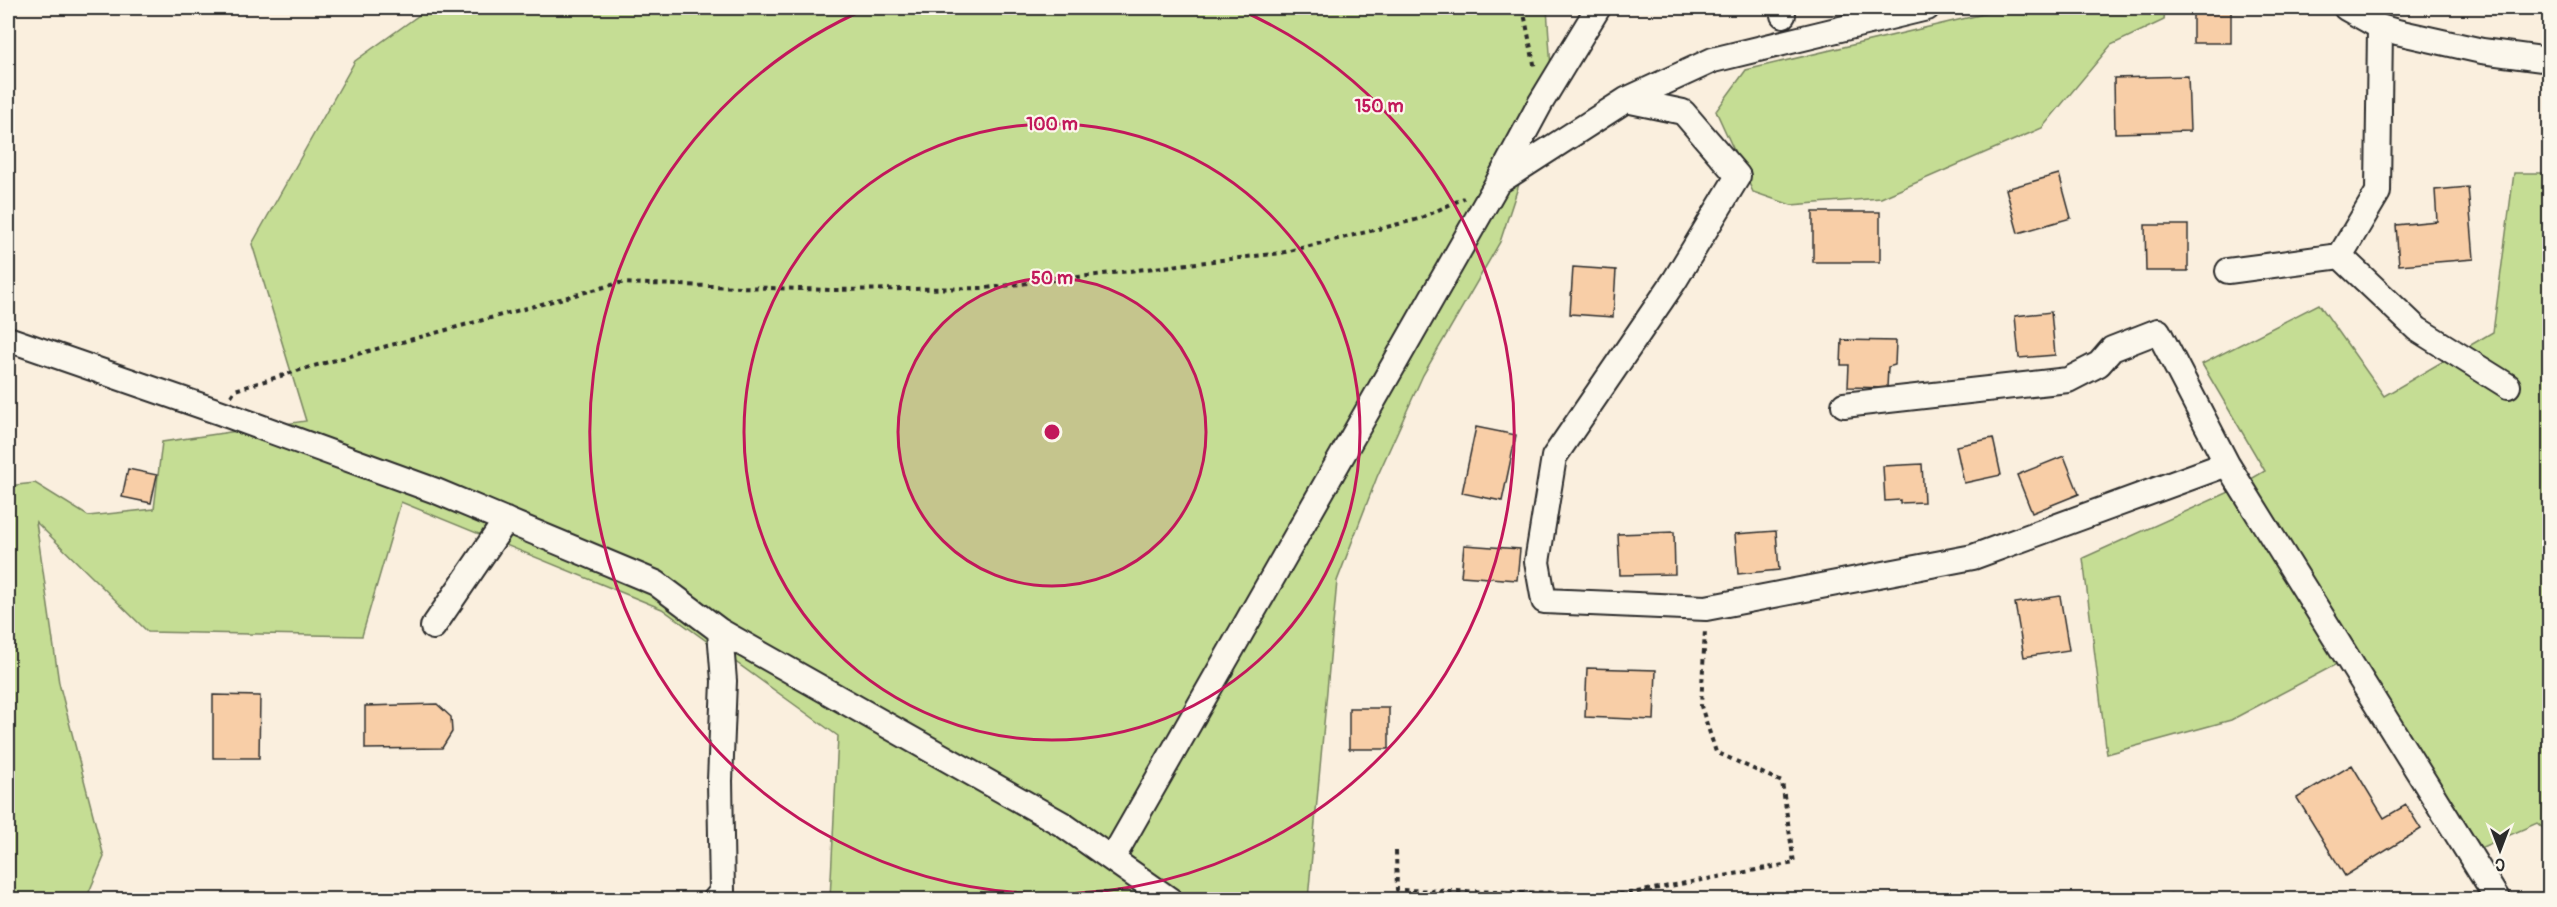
<svg xmlns="http://www.w3.org/2000/svg" width="2557" height="907" font-family="Pangolin,sans-serif">
<style>
.green{fill:#c5dd94;stroke:#788460;stroke-width:1.5}
.building{fill:#f8cea7;stroke:#2b2b2b;stroke-width:1.5}
.lines{fill:none;stroke-linecap:round;stroke-linejoin:round}
.minor-casing{stroke:#2b2b2b;stroke-width:28}
.path{stroke:#2b2b2b;stroke-width:4;stroke-dasharray:4.5 4.5;stroke-linecap:butt}
.minor{stroke:#fbf7ec;stroke-width:24}
.ring{fill:none;stroke:#c2185b;stroke-width:3}
.centre{fill:#c2185b;stroke:#fbf7ec;stroke-width:3}
.ring-label{font-size:18px;text-anchor:middle;font-weight:bold;fill:#c2185b;stroke:#fbf7ec;stroke-width:4.5;stroke-linejoin:round;paint-order:stroke}
</style>
<rect width="100%" height="100%" fill="#faefde"/>
<filter id="ink" filterUnits="userSpaceOnUse"><feTurbulence type="fractalNoise" baseFrequency=".0167" numOctaves="2"/><feDisplacementMap in="SourceGraphic" scale="12" xChannelSelector="R" yChannelSelector="G"/><feConvolveMatrix kernelMatrix="1 2 1 2 8 2 1 2 1" color-interpolation-filters="sRGB"/></filter>
<g filter="url(#ink)">
<path class="green" d="M429,8H1547L1552,84L1500,242L1423,375L1377,477L1337,581L1308,899H830L838,736L662,609L401,502L362,636L148,632L36,522L59,683L104,857L86,899L8,900V486L35,483L88,516L154,509L162,442L306,421L252,244L355,61Z
M2009,8H2165L2164,20L2111,45L2042,128L1881,198L1791,205L1753,192L1716,111L1746,70Z
M2514,173H2549V833L2537,823L2471,852L2346,659L2231,720L2107,754L2083,558L2227,493L2265,471L2202,364L2319,304L2384,396L2493,332Z"/>
<path class="building" d="M2193,8H2231V43H2193Z
M2538,8H2550V12L2537,10Z
M2188,76L2190,131L2115,133L2114,78Z
M2059,174L2071,218L2018,233L2006,189Z
M2468,187L2474,259L2399,265L2396,225L2437,221L2435,190Z
M1813,212H1880V262H1813Z
M2145,225H2188V271H2146Z
M1573,267L1616,270L1613,317L1570,314Z
M2051,312L2055,355L2019,358L2015,316Z
M1842,340L1896,341L1895,365L1888,367L1887,388L1848,387L1849,365H1841Z
M1476,427L1516,435L1502,501L1462,493Z
M1993,438L2001,475L1964,483L1956,446Z
M2064,456L2079,494L2032,513L2017,475Z
M1922,464L1924,502L1900,503V500L1885,501L1883,466Z
M128,469L157,475L151,503L122,497Z
M1776,531L1779,570L1738,574L1735,534Z
M1674,532L1675,574L1620,575L1618,534Z
M1464,545L1520,549L1517,580L1461,576Z
M2060,596L2069,650L2024,657L2015,603Z
M1587,668L1656,670L1654,720L1585,717Z
M213,695L260,696L259,758H213Z
M437,704L451,717L452,732L442,748L365,749V706Z
M1349,708H1389V749H1349Z
M2352,765L2384,818L2406,805L2421,829L2345,876L2297,798Z
M2170,894L2203,900H2169Z"/>
<g class="lines">
<defs>
<path id="minor" d="M1782,8L1783,15
M2346,8L2380,27L2397,32L2482,51L2550,60
M1626,100L1683,112L1738,176L1675,280L1554,457L1537,562L1544,601L1706,608L1973,557L2227,464L2498,900
M1500,181L1626,100L1713,60L1927,8
M2340,256L2417,329L2508,386
M2228,271L2340,256L2378,192L2380,27
M8,339L219,412L436,491L656,583L720,631L1062,824L1170,900
M1844,405L2068,380L2099,364L2112,349L2158,331L2227,464
M433,627L506,520
M1112,859L1498,182L1541,102L1598,8
M715,900L722,892L720,781L724,681L720,631"/>
</defs>
<use href="#minor" class="minor-casing"/>
<path class="path" d="M1523,8L1535,69
M231,396L235,390L310,367L619,283L831,290L986,288L1281,253L1419,219L1464,198
M1396,851L1397,890L1626,894L1794,863L1782,782L1716,752L1701,706L1705,630"/>
<use href="#minor" class="minor"/>
</g>
</g>
<circle cx="1052" cy="432" r="154" fill="#c2185b" fill-opacity=".12"/>
<g class="ring">
<circle cx="1052" cy="432" r="154"/>
<circle cx="1052" cy="432" r="308"/>
<path d="M1236 8A462 462 0 1 1 868 8"/>
</g>
<circle cx="1052" cy="432" r="9" class="centre"/>
<g class="ring-label">
<text x="1379" y="112">150 m</text>
<text x="1052" y="130">100 m</text>
<text x="1052" y="284">50 m</text>
</g>
<rect width="2557" height="907" fill="none" stroke="#fbf7ec" stroke-width="30"/>
<rect x="15" y="15" width="2527" height="877" fill="none" stroke="#2b2b2b" stroke-width="2" filter="url(#ink)"/>
<g transform="translate(2500 850) rotate(180)" stroke="#fbf7ec" stroke-width="4.5" paint-order="stroke">
<path d="M0-4.5L10 22L0 15L-10 22Z" fill="#2b2b2b"/>
<text y="-9" font-size="16" font-weight="bold" text-anchor="middle" fill="#2b2b2b">С</text>
</g>
</svg>
